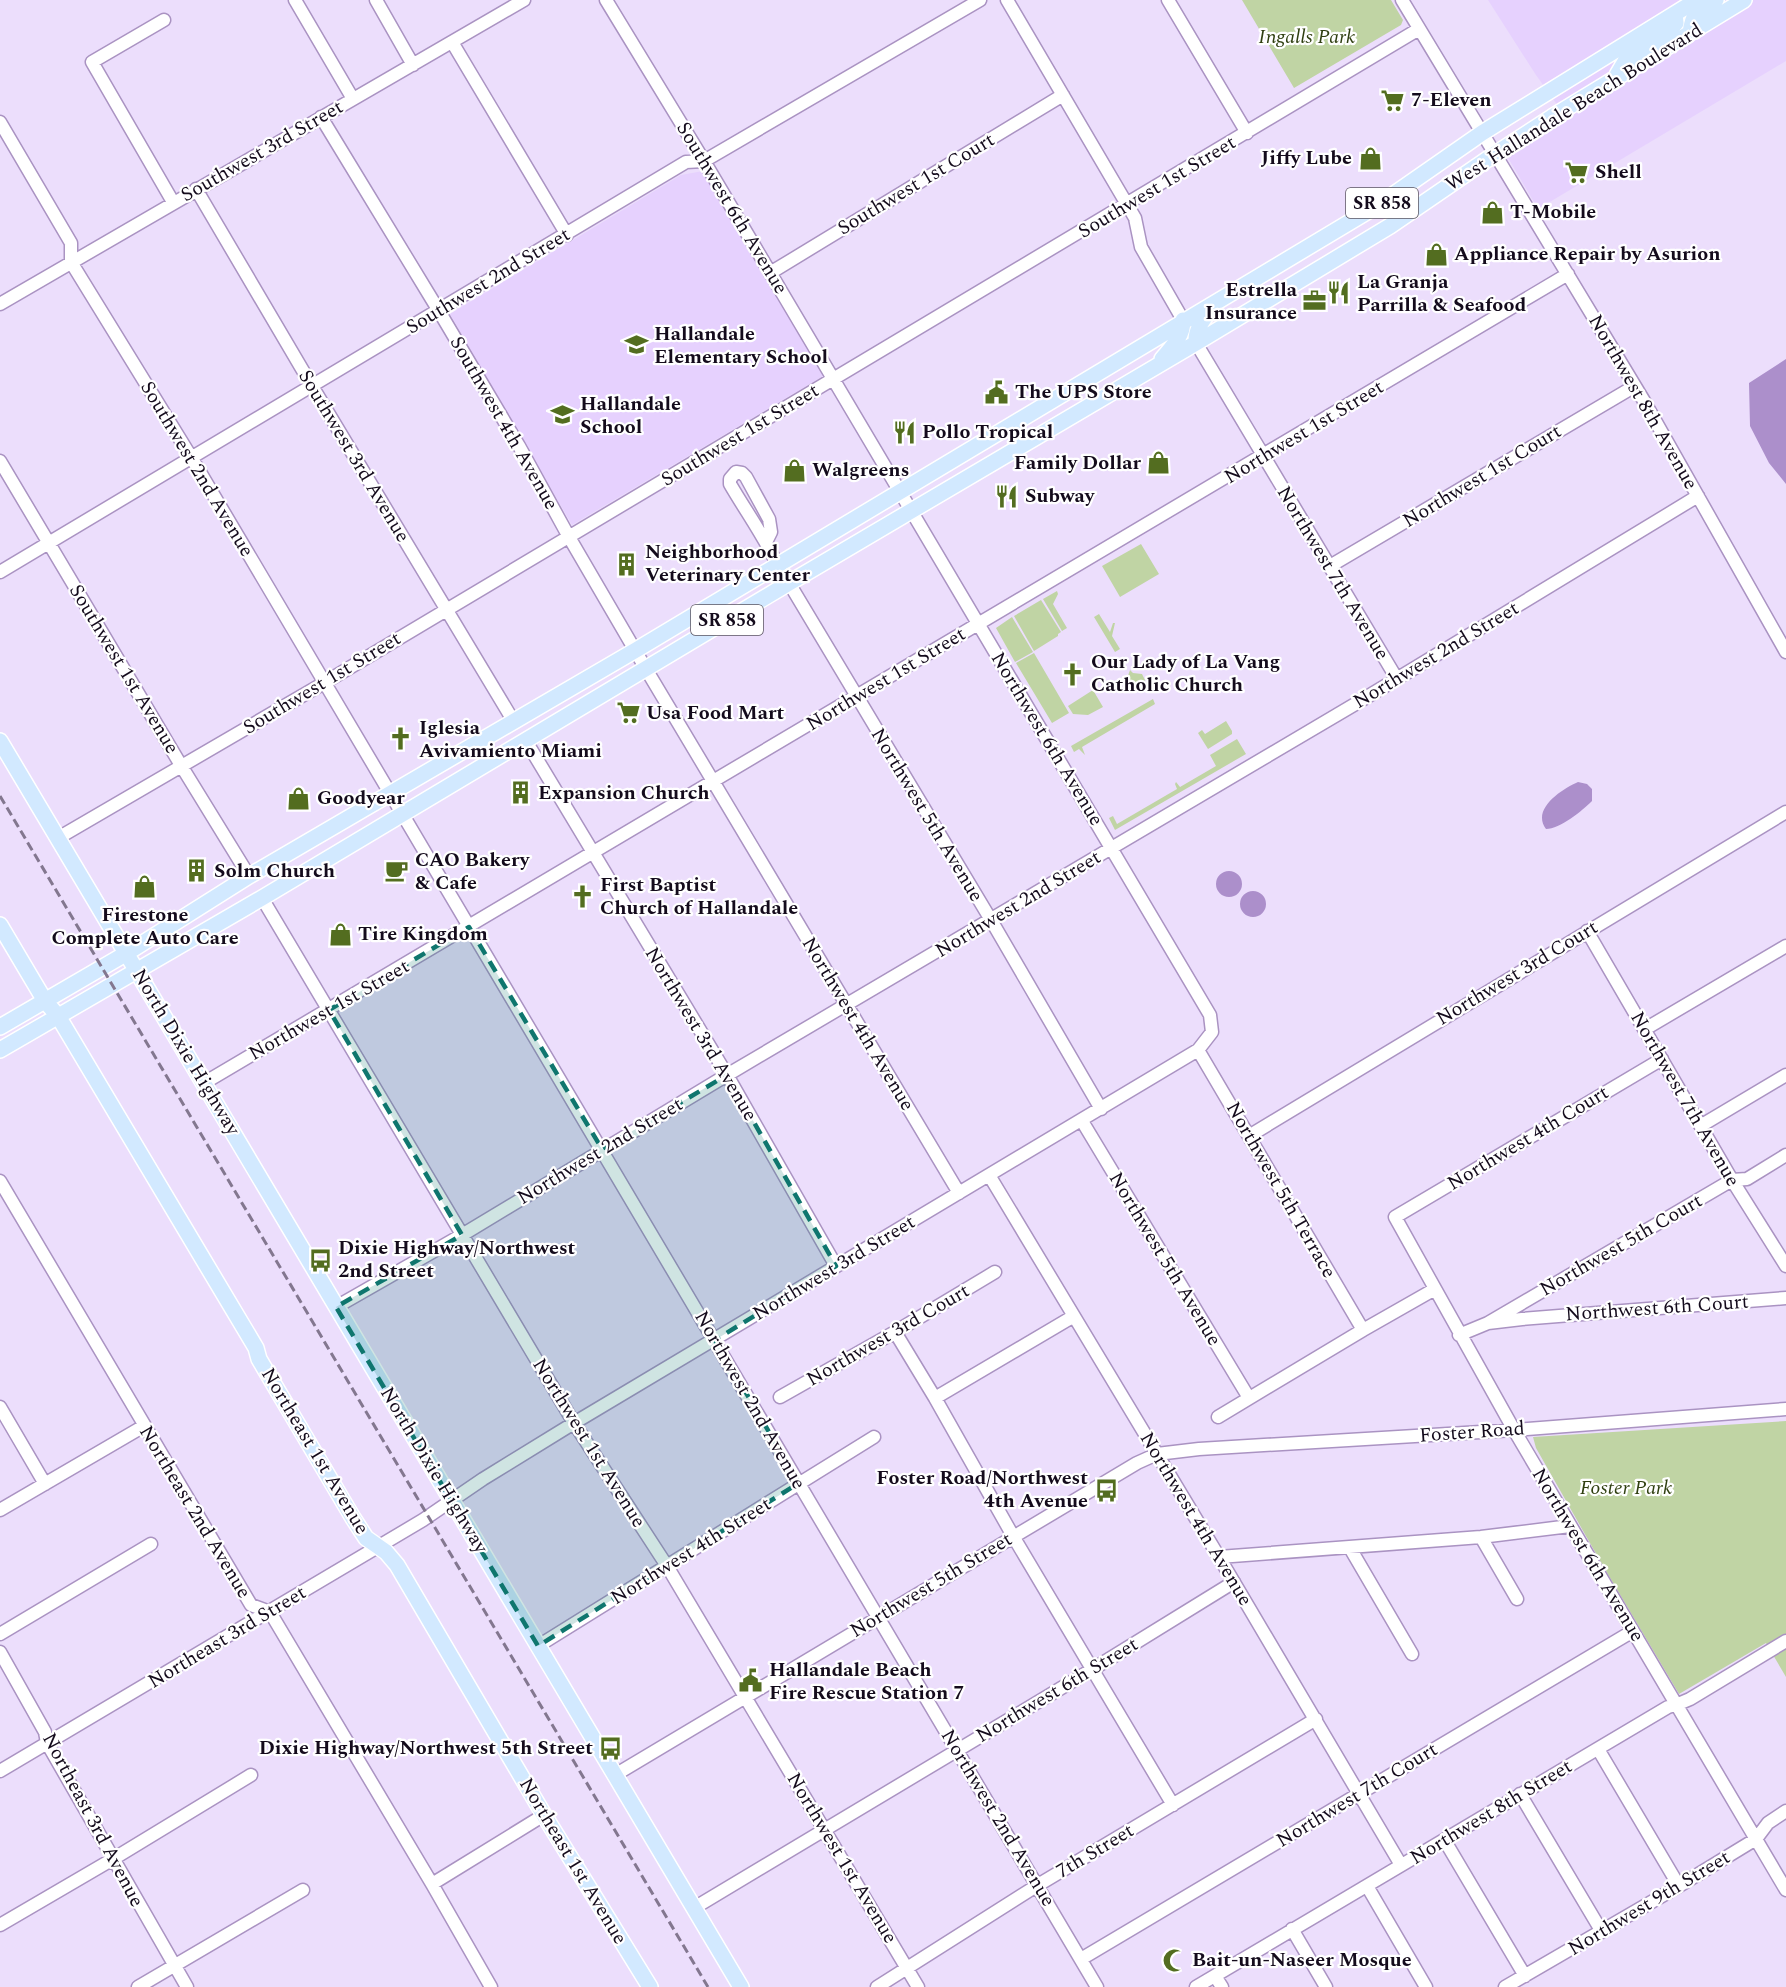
<svg xmlns="http://www.w3.org/2000/svg" width="1786" height="1987" font-family="Spectral,serif">
<style>
.built{fill:#e6d1fe}
.green{fill:#c0d4a4}
.water{fill:#ac8fcb}
.lines{fill:none;stroke-linecap:round;stroke-linejoin:round}
.minor-casing{stroke:#aa93c2;stroke-width:15}
.major-casing{stroke:#fff;stroke-width:18}
.minor{stroke:#fff;stroke-width:12}
.major{stroke:#d2e9ff;stroke-width:15}
.rail{stroke:#83778f;stroke-width:3;stroke-dasharray:9 4.5;stroke-linecap:butt}
.marked{fill:#0f766e;fill-opacity:0.2;stroke:#0f766e;stroke-width:4.5;stroke-dasharray:12 8;stroke-linejoin:round}
.labels{text-anchor:middle;dominant-baseline:central;stroke-width:4.5;stroke-linejoin:round;paint-order:stroke}
.shield{fill:#fff;stroke:#5a5460;stroke-width:1.5}
.shield-label{font-size:18px;font-weight:bold;fill:#140b1c}
.park-label{font-size:20px;font-style:italic;fill:#2f3f10;stroke:#fff}
.poi-label{font-size:20px;font-weight:bold;fill:#140b1c;stroke:#fff;text-anchor:start}
.street-label{font-size:20px;fill:#140b1c;stroke:#fff}
</style>
<rect width="100%" height="100%" fill="#ecdefc"/>
<path class="built" d="M1488,0H1786V61L1538,209L1507,156L1568,120L1536,75Z
M703,171L823,376L572,525L450,314L681,175Z"/>
<path class="green" d="M1242,0H1391L1403,20L1401,25L1294,88Z
M1141,544L1159,574L1120,597L1102,566Z
M1057,591L1058,594L1053,604L1067,628L1062,631L1043,599Z
M1041,600L1061,632L1058,634V636L1034,651L1014,616Z
M1099,614L1110,632L1113,623H1115L1112,636L1120,649L1115,652L1094,617Z
M1012,617L1033,652L1015,662L996,628Z
M1034,653L1069,713L1052,723L1016,663Z
M1130,670L1133,673L1142,674L1145,680L1144,684L1130,692L1126,690L1124,687Z
M1093,690L1103,707L1088,715L1073,714L1068,706Z
M1153,699L1155,704L1082,747L1085,755L1079,749L1074,752L1071,746Z
M1226,721L1232,731V734L1208,749L1198,733L1202,730L1205,734Z
M1237,739L1246,754L1115,830L1109,818L1113,816L1117,824L1177,789L1175,784L1176,782L1180,787L1216,766L1210,755Z
M1786,1421V1677L1766,1643L1679,1694L1603,1566L1536,1448L1533,1437Z"/>
<path class="water" d="M1786,359V484L1769,463L1750,426L1749,383Z
M1578,782L1587,784L1592,789V801C1582,811 1560,829 1546,829C1531,809 1562,789 1578,782Z
M1216 884a13 13 0 1 1 26 0a13 13 0 1 1-26 0Z
M1240 904a13 13 0 1 1 26 0a13 13 0 1 1-26 0Z"/>
<g class="lines">
<defs>
<path id="minor" d="M295,0L353,99
M376,0L413,65
M1007,0L1135,218L1141,247L1183,320
M1168,0L1247,133
M1402,0L1644,401L1786,652
M164,20L92,62L173,202
M452,42L567,235
M321,117L439,311L519,446L569,537L646,669L959,1193
M0,122L71,243V262L191,457L1097,1987
M196,189L312,386L514,722
M770,273L1063,95
M0,304L524,0
M1196,343L1397,679
M0,461L182,767L249,876
M766,542L771,532L769,519L746,477L742,473L736,472L730,479V484C745,510 764,536 777,564
M1330,566L1635,386
M0,572L686,162L704,161L980,0
M789,583L991,920L1101,1109
M526,741L727,1075L836,1266
M58,838L324,683L1419,29
M262,898L574,1423L667,1566L918,1987
M1587,931L1732,1180L1786,1266
M1645,1029L1786,946
M1198,1050L1363,1330
M1662,1059L1395,1217L1514,1430L1786,1890
M204,1083L1568,274
M1082,1121L1249,1398
M1702,1125L1786,1075
M1249,1136L1786,812
M989,1175L1219,1557L1401,1865
M0,1181L251,1605L270,1612L432,1884L491,1987
M336,1307L462,1235L727,1075L1357,703L1698,496
M1488,1323L1732,1180L1747,1179L1786,1155
M895,1332L935,1398L1013,1536L1173,1805
M1459,1335L1488,1323L1522,1319L1786,1298
M780,1397L895,1332L995,1272
M935,1398L1074,1316
M0,1407L45,1484
M1218,1417L1363,1330L1435,1289
M0,1510L144,1426
M1481,1537L1517,1599
M1350,1548L1412,1654
M1219,1557L1481,1537L1570,1526
M0,1634L151,1544
M538,1646L874,1437
M0,1652L45,1732L47,1743L187,1987
M1598,1749L1679,1886
M0,1771L423,1520L483,1479L574,1423L1198,1050L1212,1032L1210,1015L704,161L606,0
M615,1775L1137,1463L1157,1454L1199,1449L1514,1430L1786,1409
M1520,1794L1602,1932
M1445,1841L1525,1976
M432,1884L544,1815
M1367,1886L1426,1987
M694,1908L1093,1669L1234,1582
M0,1925L113,1859L251,1775
M1292,1929L1326,1987
M1081,1959L1633,1631
M1215,1976L1222,1987
M138,1987L303,1890
M877,1987L1038,1885L1316,1719
M1196,1987L1668,1707L1676,1705L1690,1699L1786,1641
M1505,1987L1679,1886L1756,1839L1768,1823L1786,1811"/>
<path id="major" d="M1690,33C1693,11 1698,11 1716,0
M1617,75L1627,58L1668,32L1676,23L1675,14
M1196,343C1195,328 1205,317 1214,305
M1162,359C1172,347 1183,337 1183,320
M0,741L741,1987
M0,925L45,1001L58,1016L256,1348L259,1359L353,1518L366,1538L386,1552L397,1565L544,1815L650,1987
M0,1027L127,953L249,876L636,650L1380,204L1482,133L1697,0
M0,1050L262,898L789,583L1196,343L1390,226L1495,154L1552,117L1744,0"/>
</defs>
<use href="#minor" class="minor-casing"/>
<use href="#major" class="major-casing"/>
<use href="#minor" class="minor"/>
<use href="#major" class="major"/>
<path class="rail" d="M0,796L708,1987"/>
</g>
<path class="marked" d="M469,927L602,1149L727,1075L836,1266L715,1340L799,1483L538,1646L336,1307L462,1235L329,1010Z"/>
<defs>
<symbol id="supermarket-bare" viewBox="-9 -9 18 18"><path d="M-6-5.5h2.5l.6 2H6L4.5 2H-2.5L-4.4-4H-6ZM-1.5 3.2a1.3 1.3 0 1 0 .1 0ZM3 3.2a1.3 1.3 0 1 0 .1 0Z" fill="#536d20" stroke="#fff" stroke-width="2.5" paint-order="stroke"/></symbol>
<symbol id="shop-bare" viewBox="-9 -9 18 18"><path d="M-5-2.5h2.3a2.7 3.5 0 0 1 5.4 0H5L5.5 6h-11ZM-1.5-2.5h3a1.5 2.3 0 0 0-3 0Z" fill="#536d20" stroke="#fff" stroke-width="2.5" paint-order="stroke"/></symbol>
<symbol id="restaurant-bare" viewBox="-9 -9 18 18"><path d="M-5-6h1v4h1v-4h1v4h1v-4h1v5L-1.5 .5V6h-2V.5L-5-1ZM5-6V6H3V1.5H1.5Q1.5-4 5-6Z" fill="#536d20" stroke="#fff" stroke-width="2.5" paint-order="stroke"/></symbol>
<symbol id="office-bare" viewBox="-9 -9 18 18"><path d="M-6-3h4V-5.5h4V-3h4V5H-6ZM-1-4.5V-3h2v-1.5ZM-6 0V1H6V0Z" fill="#536d20" stroke="#fff" stroke-width="2.5" paint-order="stroke"/></symbol>
<symbol id="school-bare" viewBox="-9 -9 18 18"><path d="M0-5L7-2L0 1L-7-2ZM-4 1L0 2.5L4 1V4Q0 6-4 4Z" fill="#536d20" stroke="#fff" stroke-width="2.5" paint-order="stroke"/></symbol>
<symbol id="civic-bare" viewBox="-9 -9 18 18"><path d="M-.6-6.5H3V-4.5H.6V-3L4-1V1h2V6H-6V1h2V-1L-.6-3ZM-1.2 2.5V6h2.4V2.5Z" fill="#536d20" stroke="#fff" stroke-width="2.5" paint-order="stroke"/></symbol>
<symbol id="building-bare" viewBox="-9 -9 18 18"><path d="M-4-6H4V6H1V3H-1V6H-4ZM-2.5-4.3h1.7v1.8h-1.7ZM.8-4.3h1.7v1.8H.8ZM-2.5-1h1.7V.8h-1.7ZM.8-1h1.7V.8H.8Z" fill="#536d20" stroke="#fff" stroke-width="2.5" paint-order="stroke"/></symbol>
<symbol id="church-bare" viewBox="-9 -9 18 18"><path d="M-1.2-6h2.4v3.5h3.3v2.4h-3.3V6h-2.4V-.1h-3.3v-2.4h3.3Z" fill="#536d20" stroke="#fff" stroke-width="2.5" paint-order="stroke"/></symbol>
<symbol id="cafe-bare" viewBox="-9 -9 18 18"><path d="M-5.5-4.5H6V0H3Q3 3.5 0 3.5H-2.5Q-5.5 3.5-5.5 0ZM3-3.2v2h1.7v-2ZM-6 4.5H4V6H-6Z" fill="#536d20" stroke="#fff" stroke-width="2.5" paint-order="stroke"/></symbol>
<symbol id="bus-bare" viewBox="-9 -9 18 18"><path d="M-5-6H5V4H4V6H2V4H-2V6H-4V4H-5ZM-3.5-4V0h7V-4ZM-3.5 1.2v1.5H-2V1.2ZM2 1.2v1.5H3.5V1.2Z" fill="#536d20" stroke="#fff" stroke-width="2.5" paint-order="stroke"/></symbol>
<symbol id="mosque-bare" viewBox="-9 -9 18 18"><path d="M3.5-4.9A6 6 0 1 0 3.5 4.9A5 5 0 1 1 3.5-4.9Z" fill="#536d20" stroke="#fff" stroke-width="2.5" paint-order="stroke"/></symbol>
</defs>
<g fill-rule="evenodd">
<use href="#supermarket-bare" x="1376" y="84" width="33" height="33"/>
<use href="#shop-bare" x="1354" y="142" width="33" height="33"/>
<use href="#supermarket-bare" x="1560" y="156" width="33" height="33"/>
<use href="#shop-bare" x="1476" y="196" width="33" height="33"/>
<use href="#shop-bare" x="1420" y="238" width="33" height="33"/>
<use href="#restaurant-bare" x="1322" y="276" width="33" height="33"/>
<use href="#office-bare" x="1298" y="284" width="33" height="33"/>
<use href="#school-bare" x="620" y="328" width="33" height="33"/>
<use href="#civic-bare" x="980" y="376" width="33" height="33"/>
<use href="#school-bare" x="546" y="398" width="33" height="33"/>
<use href="#restaurant-bare" x="888" y="416" width="33" height="33"/>
<use href="#shop-bare" x="1142" y="446" width="33" height="33"/>
<use href="#shop-bare" x="778" y="454" width="33" height="33"/>
<use href="#restaurant-bare" x="990" y="480" width="33" height="33"/>
<use href="#building-bare" x="610" y="548" width="33" height="33"/>
<use href="#church-bare" x="1056" y="658" width="33" height="33"/>
<use href="#supermarket-bare" x="612" y="696" width="33" height="33"/>
<use href="#church-bare" x="384" y="722" width="33" height="33"/>
<use href="#building-bare" x="504" y="776" width="33" height="33"/>
<use href="#shop-bare" x="282" y="782" width="33" height="33"/>
<use href="#building-bare" x="180" y="854" width="33" height="33"/>
<use href="#cafe-bare" x="380" y="854" width="33" height="33"/>
<use href="#shop-bare" x="128" y="870" width="33" height="33"/>
<use href="#church-bare" x="566" y="880" width="33" height="33"/>
<use href="#shop-bare" x="324" y="918" width="33" height="33"/>
<use href="#bus-bare" x="304" y="1244" width="33" height="33"/>
<use href="#bus-bare" x="1090" y="1474" width="33" height="33"/>
<use href="#civic-bare" x="734" y="1664" width="33" height="33"/>
<use href="#bus-bare" x="594" y="1732" width="33" height="33"/>
<use href="#mosque-bare" x="1158" y="1944" width="33" height="33"/>
</g>
<g class="labels">
<g class="shield">
<rect x="1346" y="188" width="72" height="30" rx="4.5"/>
<rect x="691" y="605" width="72" height="30" rx="4.5"/>
</g>
<g class="shield-label">
<text x="1382" y="203">SR 858</text>
<text x="727" y="620">SR 858</text>
</g>
<g class="park-label">
<text x="1307" y="37">Ingalls Park</text>
<text x="1626" y="1488">Foster Park</text>
</g>
<g class="poi-label">
<text x="1411" y="100">7-Eleven</text>
<text x="1352" y="158" text-anchor="end">Jiffy Lube</text>
<text x="1595" y="172">Shell</text>
<text x="1510" y="212">T-Mobile</text>
<text x="1454" y="254">Appliance Repair by Asurion</text>
<text x="1357" y="282">La Granja<tspan x="1357" dy="23">Parrilla &amp; Seafood</tspan></text>
<text x="1297" y="290" text-anchor="end">Estrella<tspan x="1297" dy="23">Insurance</tspan></text>
<text x="654" y="334">Hallandale<tspan x="654" dy="23">Elementary School</tspan></text>
<text x="1015" y="392">The UPS Store</text>
<text x="580" y="404">Hallandale<tspan x="580" dy="23">School</tspan></text>
<text x="922" y="432">Pollo Tropical</text>
<text x="1141" y="463" text-anchor="end">Family Dollar</text>
<text x="812" y="470">Walgreens</text>
<text x="1025" y="496">Subway</text>
<text x="645" y="552">Neighborhood<tspan x="645" dy="23">Veterinary Center</tspan></text>
<text x="1091" y="662">Our Lady of La Vang<tspan x="1091" dy="23">Catholic Church</tspan></text>
<text x="646" y="713">Usa Food Mart</text>
<text x="419" y="728">Iglesia<tspan x="419" dy="23">Avivamiento Miami</tspan></text>
<text x="538" y="793">Expansion Church</text>
<text x="317" y="798">Goodyear</text>
<text x="415" y="860">CAO Bakery<tspan x="415" dy="23">&amp; Cafe</tspan></text>
<text x="214" y="871">Solm Church</text>
<text x="600" y="885">First Baptist<tspan x="600" dy="23">Church of Hallandale</tspan></text>
<text x="145" y="915" text-anchor="middle">Firestone<tspan x="145" dy="23">Complete Auto Care</tspan></text>
<text x="358" y="934">Tire Kingdom</text>
<text x="338" y="1248">Dixie Highway/Northwest<tspan x="338" dy="23">2nd Street</tspan></text>
<text x="1088" y="1478" text-anchor="end">Foster Road/Northwest<tspan x="1088" dy="23">4th Avenue</tspan></text>
<text x="769" y="1670">Hallandale Beach<tspan x="769" dy="23">Fire Rescue Station 7</tspan></text>
<text x="593" y="1748" text-anchor="end">Dixie Highway/Northwest 5th Street</text>
<text x="1192" y="1960">Bait-un-Naseer Mosque</text>
</g>
<g class="street-label">
<text transform="translate(1574 107) rotate(-32)">West Hallandale Beach Boulevard</text>
<text transform="translate(262 151) rotate(-30)">Southwest 3rd Street</text>
<text transform="translate(916 184) rotate(-31)">Southwest 1st Court</text>
<text transform="translate(1157 187) rotate(-31)">Southwest 1st Street</text>
<text transform="translate(732 208) rotate(59)">Southwest 6th Avenue</text>
<text transform="translate(488 281) rotate(-31)">Southwest 2nd Street</text>
<text transform="translate(1643 402) rotate(60)">Northwest 8th Avenue</text>
<text transform="translate(504 423) rotate(60)">Southwest 4th Avenue</text>
<text transform="translate(1304 432) rotate(-31)">Northwest 1st Street</text>
<text transform="translate(740 435) rotate(-31)">Southwest 1st Street</text>
<text transform="translate(354 456) rotate(59)">Southwest 3rd Avenue</text>
<text transform="translate(197 469) rotate(59)">Southwest 2nd Avenue</text>
<text transform="translate(1482 476) rotate(-31)">Northwest 1st Court</text>
<text transform="translate(1333 573) rotate(59)">Northwest 7th Avenue</text>
<text transform="translate(1436 655) rotate(-31)">Northwest 2nd Street</text>
<text transform="translate(124 669) rotate(59)">Southwest 1st Avenue</text>
<text transform="translate(886 679) rotate(-31)">Northwest 1st Street</text>
<text transform="translate(322 683) rotate(-31)">Southwest 1st Street</text>
<text transform="translate(1047 739) rotate(59)">Northwest 6th Avenue</text>
<text transform="translate(927 815) rotate(59)">Northwest 5th Avenue</text>
<text transform="translate(1018 904) rotate(-31)">Northwest 2nd Street</text>
<text transform="translate(1517 973) rotate(-31)">Northwest 3rd Court</text>
<text transform="translate(329 1010) rotate(-30)">Northwest 1st Street</text>
<text transform="translate(858 1024) rotate(59)">Northwest 4th Avenue</text>
<text transform="translate(701 1034) rotate(59)">Northwest 3rd Avenue</text>
<text transform="translate(186 1052) rotate(59)">North Dixie Highway</text>
<text transform="translate(1685 1099) rotate(60)">Northwest 7th Avenue</text>
<text transform="translate(1528 1138) rotate(-31)">Northwest 4th Court</text>
<text transform="translate(600 1151) rotate(-31)">Northwest 2nd Street</text>
<text transform="translate(1281 1190) rotate(60)">Northwest 5th Terrace</text>
<text transform="translate(1621 1245) rotate(-30)">Northwest 5th Court</text>
<text transform="translate(1165 1259) rotate(59)">Northwest 5th Avenue</text>
<text transform="translate(834 1268) rotate(-31)">Northwest 3rd Street</text>
<text transform="translate(1657 1308) rotate(-4)">Northwest 6th Court</text>
<text transform="translate(888 1335) rotate(-30)">Northwest 3rd Court</text>
<text transform="translate(750 1400) rotate(60)">Northwest 2nd Avenue</text>
<text transform="translate(1472 1432) rotate(-4)">Foster Road</text>
<text transform="translate(589 1443) rotate(58)">Northwest 1st Avenue</text>
<text transform="translate(315 1451) rotate(59)">Northeast 1st Avenue</text>
<text transform="translate(434 1470) rotate(59)">North Dixie Highway</text>
<text transform="translate(195 1512) rotate(59)">Northeast 2nd Avenue</text>
<text transform="translate(1196 1519) rotate(59)">Northwest 4th Avenue</text>
<text transform="translate(691 1551) rotate(-32)">Northwest 4th Street</text>
<text transform="translate(1588 1555) rotate(59)">Northwest 6th Avenue</text>
<text transform="translate(931 1585) rotate(-31)">Northwest 5th Street</text>
<text transform="translate(227 1637) rotate(-31)">Northeast 3rd Street</text>
<text transform="translate(1057 1690) rotate(-31)">Northwest 6th Street</text>
<text transform="translate(1357 1795) rotate(-31)">Northwest 7th Court</text>
<text transform="translate(1491 1812) rotate(-31)">Northwest 8th Street</text>
<text transform="translate(998 1818) rotate(59)">Northwest 2nd Avenue</text>
<text transform="translate(93 1820) rotate(62)">Northeast 3rd Avenue</text>
<text transform="translate(1095 1851) rotate(-31)">7th Street</text>
<text transform="translate(842 1858) rotate(59)">Northwest 1st Avenue</text>
<text transform="translate(573 1861) rotate(59)">Northeast 1st Avenue</text>
<text transform="translate(1649 1903) rotate(-31)">Northwest 9th Street</text>
</g>
</g>
</svg>
